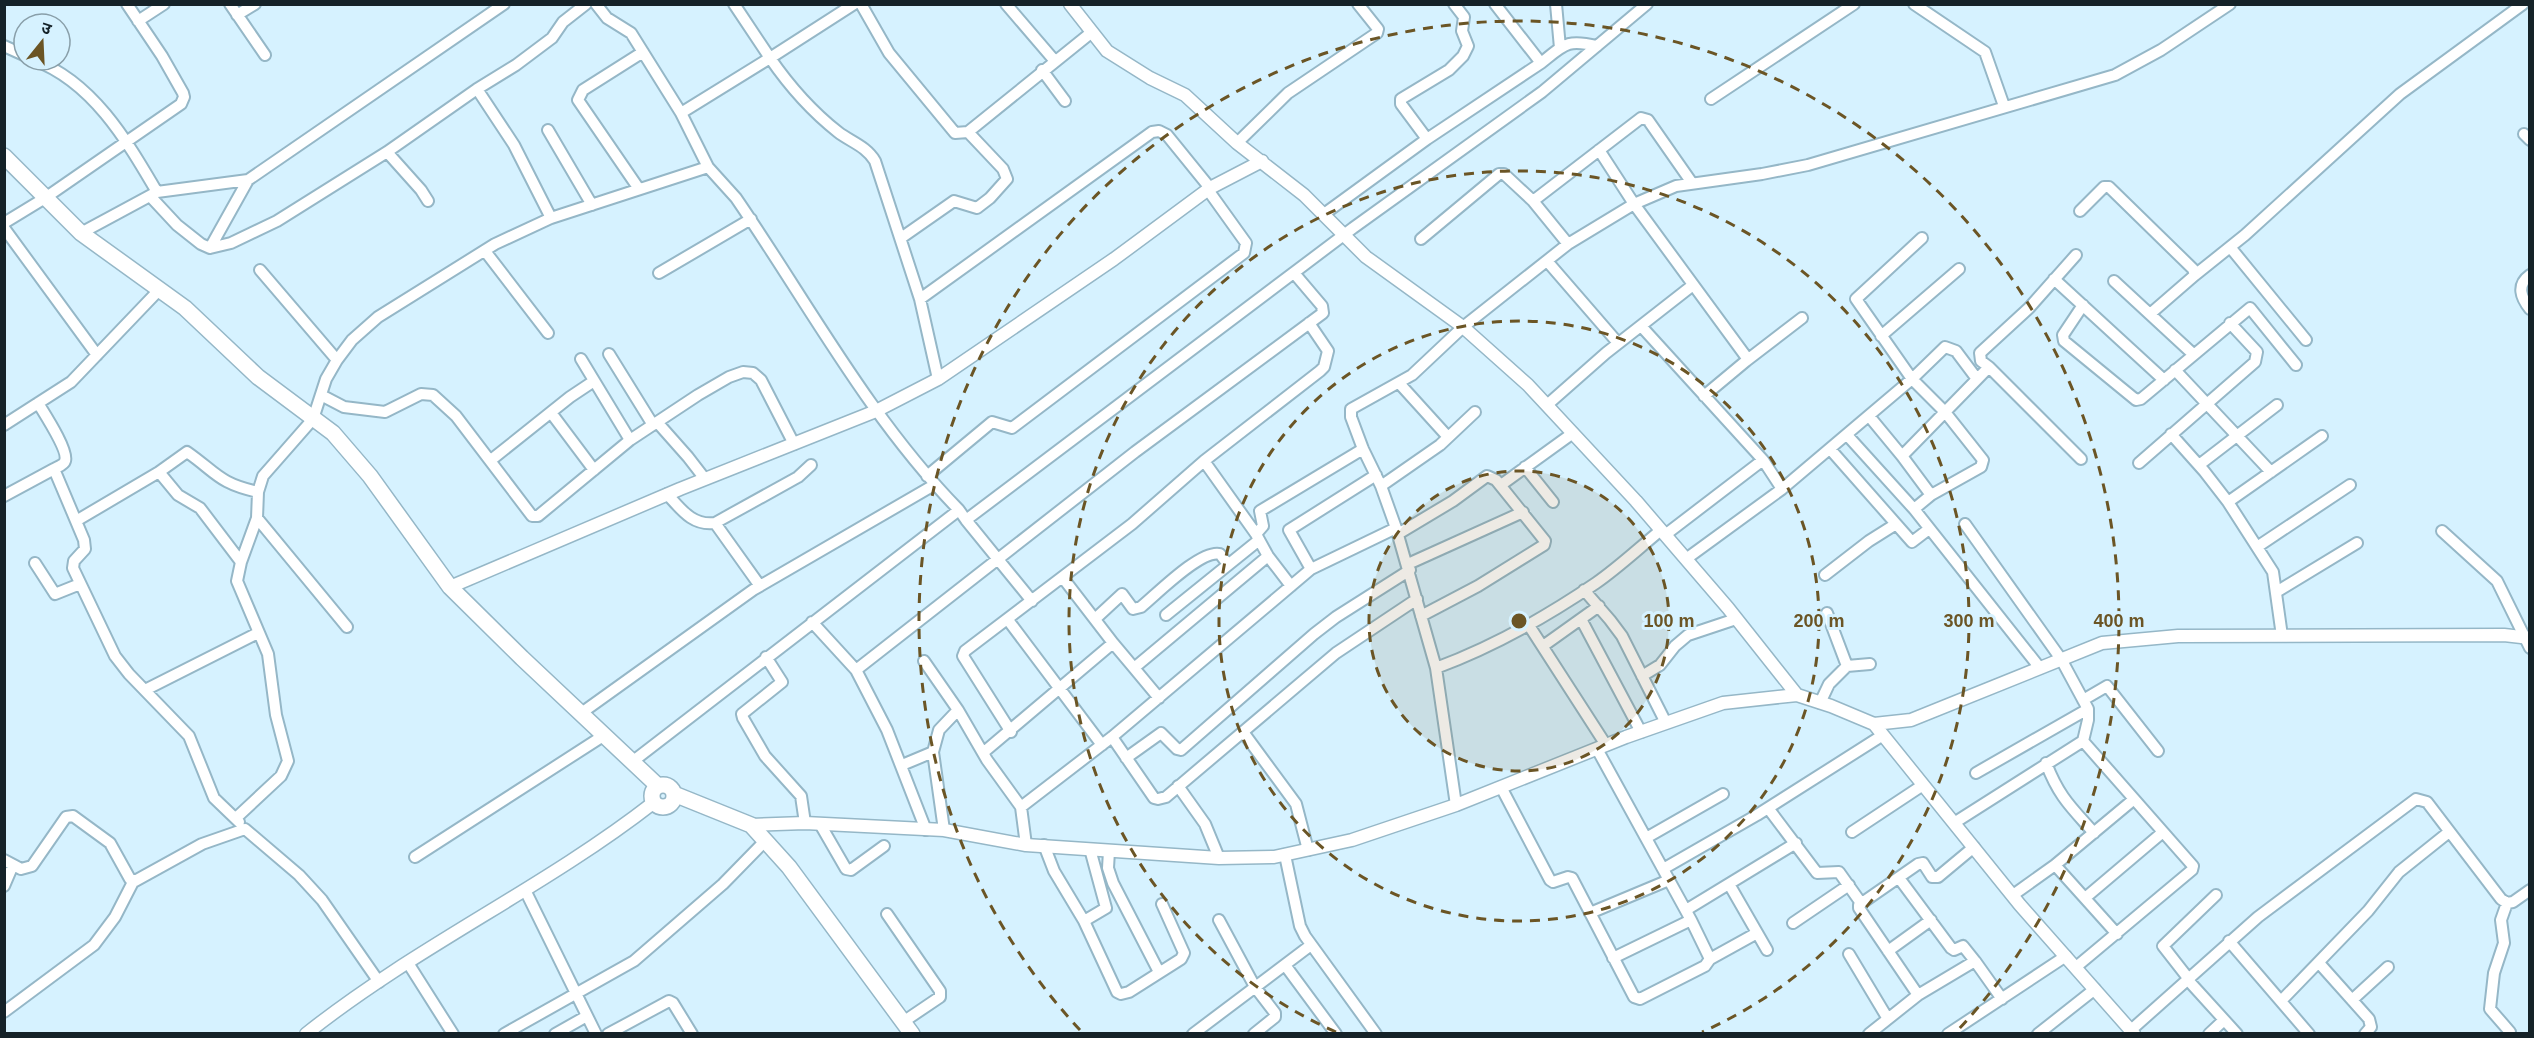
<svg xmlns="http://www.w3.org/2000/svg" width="2534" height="1038" font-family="Arial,'Noto Sans Devanagari',sans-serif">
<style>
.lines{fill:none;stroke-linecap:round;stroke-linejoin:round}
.minor-casing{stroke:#95b7c7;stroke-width:14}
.tertiary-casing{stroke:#95b7c7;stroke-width:15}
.secondary-casing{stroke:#95b7c7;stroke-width:18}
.minor{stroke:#fff;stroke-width:10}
.tertiary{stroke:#fff;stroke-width:12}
.secondary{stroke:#fff;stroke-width:15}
.ring{fill:none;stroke:#6b5525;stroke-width:3;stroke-dasharray:10 8}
.centre{fill:#6b5525;stroke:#d6f2ff;stroke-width:3}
.ring-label{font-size:18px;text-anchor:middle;font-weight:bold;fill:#6b5525;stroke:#d6f2ff;stroke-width:6;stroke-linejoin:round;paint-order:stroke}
</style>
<rect width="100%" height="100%" fill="#d6f2ff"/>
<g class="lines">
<defs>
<path id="minor" d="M230,4L265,55
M596,4L607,18L631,33L681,113
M734,4L770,58L854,4
M861,4L889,53L955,133L968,132L1092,32
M1006,4L1054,60
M1556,4L1560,48
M1914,4L1985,52L2004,106
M237,15L255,4
M138,21L164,4
M4,46L24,55
M34,60C93,82 127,141 157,192
M1541,63C1565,44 1567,39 1597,46
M1042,70L1065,101
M477,89L514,145L551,218
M1711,99L1854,4
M548,130L592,205
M2524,134L2530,140
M1427,139L1401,104V99L1449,70L1463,56L1468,46L1462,31L1464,17L1454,4
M1237,143L1288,93L1377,33L1378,29L1358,4
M1599,150L1634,204L1747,358L1746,361L1704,396
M387,152L421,190L428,201
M708,167L681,113L770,58C790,87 810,110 838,132C851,142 866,146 875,161L920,299L938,379
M639,189L578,100L583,90L643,52
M150,196L177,225L201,244L210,248L231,243L277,221L387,152L477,89L516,65L552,38L563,22L586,4
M1533,201L1641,118L1648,120L1692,183
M2080,211L2104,187H2109L2193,269L2195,275L2150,314
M1324,214L1427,139L1541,63L1495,4
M4,223L45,198L181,104L184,97L183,93L162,56L127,4
M4,228L97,355
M81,233L157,192L248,180L504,4
M901,238L954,201L977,208L990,198L1007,179L1003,169L968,132
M1922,238L1856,299L1912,379L1945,412L1983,460L1981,467L1931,495
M1421,239L1499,174H1504L1533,201L1568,244
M2230,247L2306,340
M210,248L248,180
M485,251L548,333
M1547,261L1618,343
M260,270L337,360
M659,273L751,219
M2195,275L2245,235L2400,94L2523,4
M2530,275C2516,285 2521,298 2530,309
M2054,279L2164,380
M2114,281L2193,354
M920,299L1152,132L1159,131L1167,135L1210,188
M2083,305L2063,335L2064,341L2136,400L2141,399L2250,308L2296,365
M1641,326L1763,460L1782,489
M1881,336L1959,269
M609,354L653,425
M581,359L630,440
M1746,361L1802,318
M1989,367L2081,459
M2175,370L2271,472
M1399,383L1448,437
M321,395L344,407L385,412L421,394L433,395L456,416L532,516H538L630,440L698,395L729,377L743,372L753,373L761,380L794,444
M38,403C44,413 69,451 65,461C64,465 57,467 54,469L84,540L85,549L74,561L73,568L115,656L129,674L189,736L214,798L239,822
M1547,405L1606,353L1693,285
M552,414L594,470
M1869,416L1902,456
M657,422L688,457L705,479
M4,425L71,382L160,289
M2171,434L2204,471L2228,502L2273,572L2282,636
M1847,435L1914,509L2040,668
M1830,449L1912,542L1929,529
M491,460L570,397L594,381
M1204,461L1256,534
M2139,463L2255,362L2257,352L2230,323
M2199,465L2277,405
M1525,467L1553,502
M159,472L178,495L200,508L241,562
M927,476L992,422L1012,428L1244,253L1246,243L1208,190
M1501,485L1573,433
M1381,486L1440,445L1475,412
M667,494C681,509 692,526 715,523L798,477L811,465
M4,496L54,469
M2228,502L2322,436
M1914,509L1931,495L1902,456L1989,367L1981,361L1980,353L2029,308L2076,255
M257,518L347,627
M966,520L1032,601
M76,521L159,472L187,452C217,473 218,483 258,492
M715,523L760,586
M1965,524L2061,659L2088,709V720L2083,741L2193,866L2192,870L2076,967
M2442,531L2497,581L2530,648
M1398,534L1453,501L1487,476L1496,480L1545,541L1544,545L1478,586L1421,616
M1665,535L1763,460
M2257,547L2350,485
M1686,559L1782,489L1912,379L1945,347L1956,351L1977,379
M35,563L55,594L80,584
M1408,564L1523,512
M1311,569L1289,530L1376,475
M1825,575L1869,541L1896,524
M1063,578L1113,643
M1291,586L1268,556L1257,536L1256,534L1263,526L1260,511L1363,449
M1584,590L1610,620L1622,636L1666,723
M2278,591L2357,543
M1166,615L1259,540
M1095,619L1122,594L1133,609L1141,607C1157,594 1201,549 1220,554L1227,563
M1581,619L1641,732
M1008,620L1102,745
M812,622L856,670L887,730L926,830
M1528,624L1606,745
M1543,646L1599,606
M766,657L782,682L742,714L743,718L765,756L801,796L805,823
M924,661L958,710L987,760L1021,807L1026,845
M1847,666L1870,664
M1134,668L1159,698
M1436,668C1493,647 1546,617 1596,583C1619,567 1639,548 1661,530
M856,670L1135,452L1323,313L1322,306L1294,273
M1642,676L1660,665L1675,646L1688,635L1736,619
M145,690L258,633
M2083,700L2107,686L2158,751
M1820,703L1829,684L1847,666L1827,613
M580,714L753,590L934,485
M1011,732L963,656L965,651L1132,524L1204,461L1320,371L1324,367L1328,351L1309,323
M1243,732L1296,804L1308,850
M1112,737L1154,798L1158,799L1166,797L1336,653L1417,599
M933,752L944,830
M984,752L1113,643L1134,668L1268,556
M1126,758L1161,733L1177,749L1181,750L1314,634L1336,617L1410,570
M632,762L959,510L966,520L1353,228L1542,92L1647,4
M2046,763C2059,797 2071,807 2094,833
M902,765L933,752L939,730L958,710
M1976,773L2088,709
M1178,786L1205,824L1219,858
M1501,787L1550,880L1553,882L1568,877L1572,878L1634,997L1640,999L1705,966L1710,959L1691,920L1597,749
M1456,805L1436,668L1396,528L1381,486L1363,449L1351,417V409L1412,375L1463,327L1568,244L1634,204L1676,186L1762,174L1808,165L2115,75L2161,50L2230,4
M1021,807L1112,737L1311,569L1396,528
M1768,808L1817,873L1839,872L1861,903
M236,818L281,776L288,761L276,715L268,654L237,581L241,562L257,518L258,492L263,476L313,419L326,379L337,360L352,340L378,317L495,244L551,218L708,167L736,198C808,303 869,418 959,510
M1954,823L2083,741
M820,824L846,869L851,870L884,846
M1852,832L1923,785
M1646,838L1723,794
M1044,845L1054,871L1084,921L1117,992L1121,994L1129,992L1181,959L1184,953L1162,904
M1109,851L1108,868L1113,883L1159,972
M1285,855L1300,926L1305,936L1376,1034
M415,857L603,736
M4,860L21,869L32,866L66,817L73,816L110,843L130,879L135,881L202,844L245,829L299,875L322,900L379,982
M2055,865L2117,934
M1663,869L1757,815L1883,735
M1899,878L1951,948L1954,950L1963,946L1975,961
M1729,884L1767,950
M4,886L13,865
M525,890L596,1034
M2013,895L2055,865L2133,800
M2085,898L2163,832
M2507,903L2501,920L2504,943L2494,973L2490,1009L2510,1032
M1686,910L1796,843
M1590,913L1669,880
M887,914L940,991V997L903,1022
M1219,920L1255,987L1275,1013V1017L1254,1034
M1084,921L1106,908L1090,849
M1793,923L1849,885
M2229,941L2309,1034
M1888,951L1931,920
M1849,954L1888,1019
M1613,958L1691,920
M1710,959L1757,933
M408,963L453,1034
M2319,963L2369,1019L2371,1027L2365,1034
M1285,965L1336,1034
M2188,978L2163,946L2216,895
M2187,979L2237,1034
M1918,995L1859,908V905L1918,864L1923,863L1932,877H1938L1974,847
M2352,1000L2388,967
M2281,1001L2368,911L2399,872L2449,832
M4,1012L94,945L115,917L133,882
M2131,1030L2258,917L2416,799L2427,802L2501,899L2507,903L2513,902L2530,890
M504,1034L634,961L723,884L766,840
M555,1034L587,1016
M608,1034L669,1001L673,1003L692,1034
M1193,1034L1311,945
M1869,1034L1918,995L1975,961L2002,999
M1948,1034L2066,956
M2038,1034L2095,989
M2209,1034L2224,1020"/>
<path id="tertiary" d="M1070,4L1107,51L1150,78L1185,95L1237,143L1304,195L1366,257L1463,327L1528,385L1636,501L1728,608L1797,695
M450,587L680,489L876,411L938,379L1114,259L1210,188L1262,161
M1874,724L2020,905L2134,1034
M751,825L805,823L944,830L1026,845L1219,858L1274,857L1352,840L1456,805L1626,737L1723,703L1797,695L1831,706L1874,724L1911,720L2102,643L2178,636L2504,635L2530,638
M306,1034C415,947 544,888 653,803"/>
<path id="secondary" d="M4,156L81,233L185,308L258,377L333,433L370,476L450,587L522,658L658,786
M652 796a11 11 0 1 1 22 0a11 11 0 1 1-22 0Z
M674,794L751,825L789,867L912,1034"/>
</defs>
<use href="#minor" class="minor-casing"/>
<use href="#tertiary" class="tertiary-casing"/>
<use href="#secondary" class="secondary-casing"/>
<use href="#minor" class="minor"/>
<use href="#tertiary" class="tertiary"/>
<use href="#secondary" class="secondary"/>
</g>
<circle cx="1519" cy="621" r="150" fill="#6b5525" fill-opacity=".12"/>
<g class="ring">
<circle cx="1519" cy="621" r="150"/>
<circle cx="1519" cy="621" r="300"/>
<path d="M1336 1032A450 450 0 1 1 1702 1032"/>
<path d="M1080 1030A600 600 0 1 1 1958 1030"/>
</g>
<circle cx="1519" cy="621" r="9" class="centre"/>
<g class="ring-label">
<text x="1669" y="627">100 m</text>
<text x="1819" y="627">200 m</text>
<text x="1969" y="627">300 m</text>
<text x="2119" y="627">400 m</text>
</g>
<rect width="2534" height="1038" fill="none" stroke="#152228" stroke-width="12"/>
<g transform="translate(42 42) rotate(18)"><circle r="28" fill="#d6f2ff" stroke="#899fa9" stroke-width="1.5"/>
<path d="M0-4.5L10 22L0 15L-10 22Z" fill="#6b5525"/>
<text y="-9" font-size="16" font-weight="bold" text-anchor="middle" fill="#152228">उ</text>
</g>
</svg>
